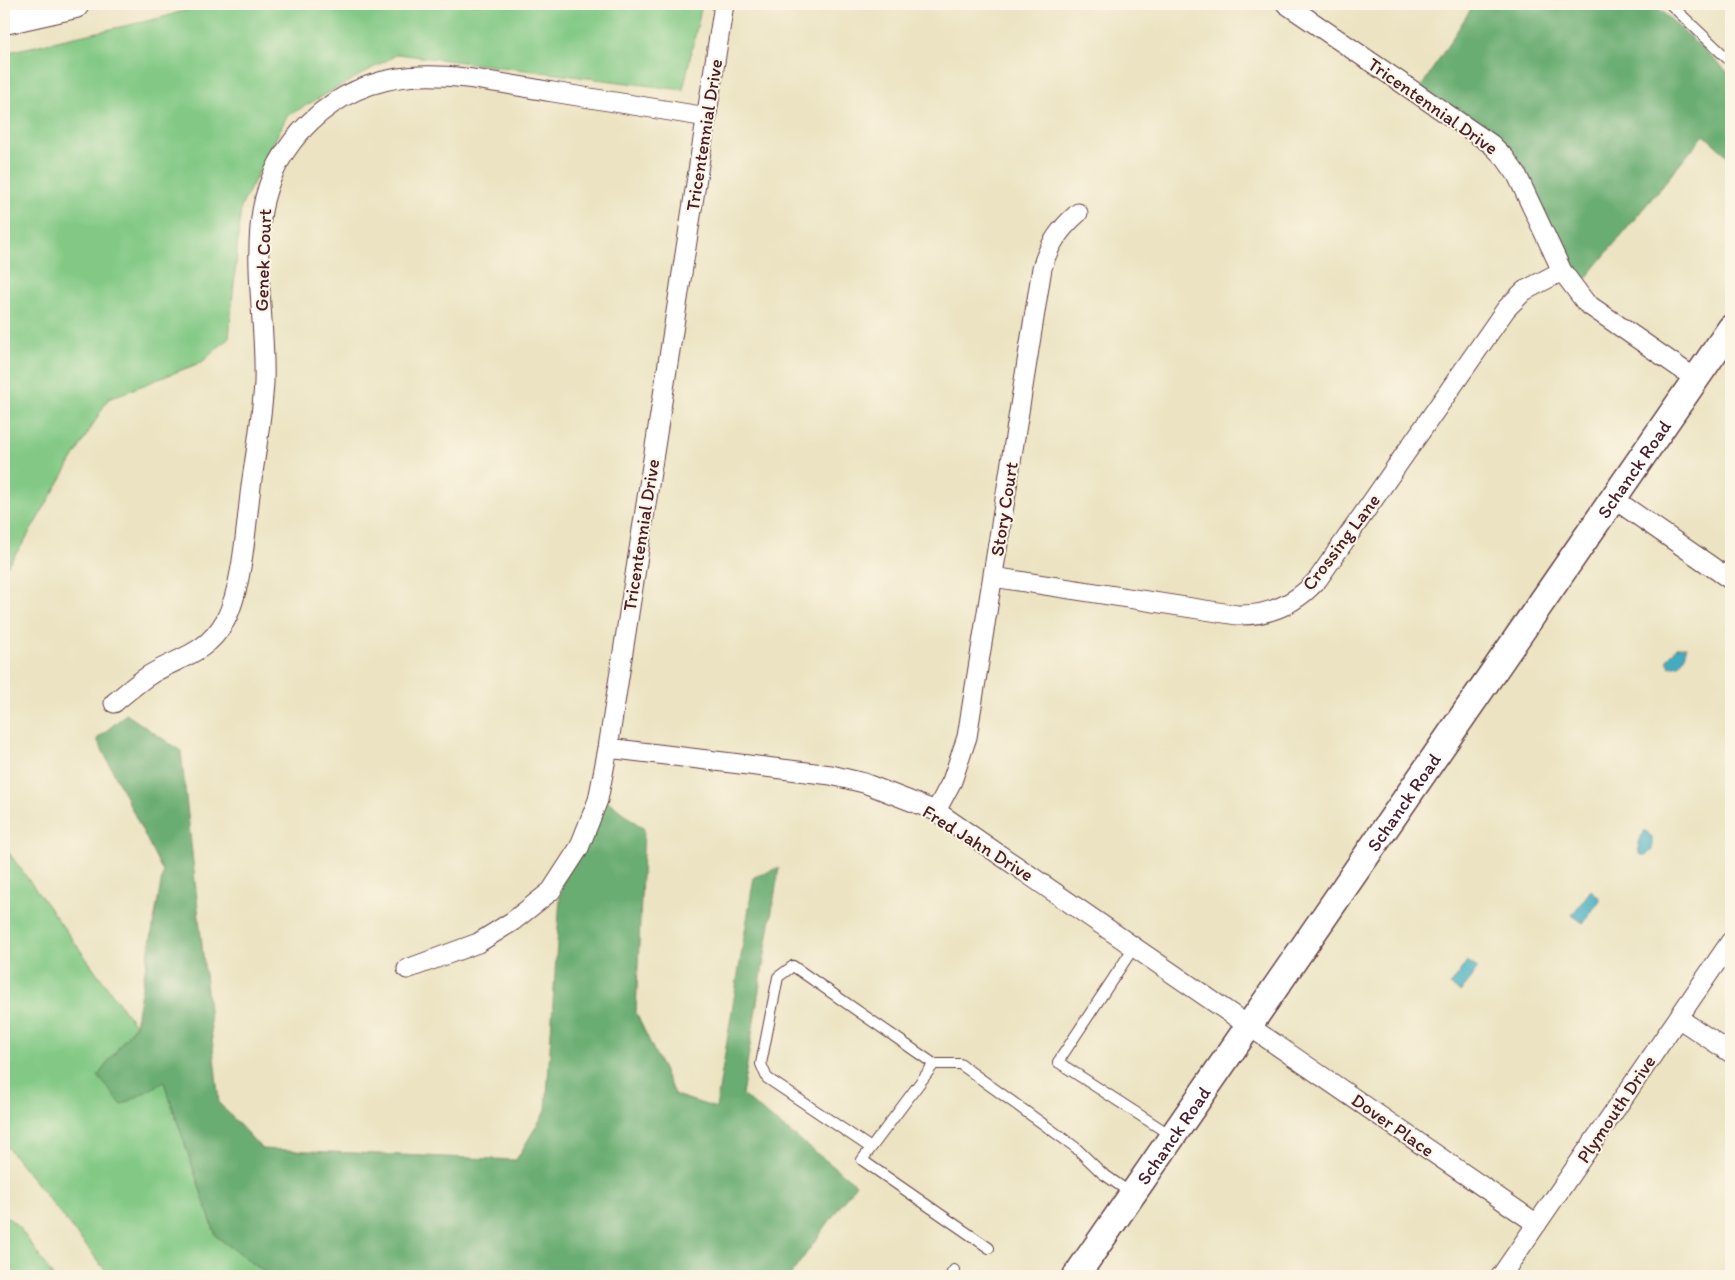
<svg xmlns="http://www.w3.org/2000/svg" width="1735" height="1280" font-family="Itim,sans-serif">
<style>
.green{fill:#83c985;stroke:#667458}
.forest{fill:#6aad72;stroke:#5a664e}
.water{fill:#43adc1;stroke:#466676}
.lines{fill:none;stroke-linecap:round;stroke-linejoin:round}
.lane-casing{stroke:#623c42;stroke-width:12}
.street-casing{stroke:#623c42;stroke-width:21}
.secondary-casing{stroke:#623c42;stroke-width:29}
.highway-casing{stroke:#623c42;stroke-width:30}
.lane{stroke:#fff;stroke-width:10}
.street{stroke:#fff;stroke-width:19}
.secondary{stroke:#fff;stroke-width:26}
.highway{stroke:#fff;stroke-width:28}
.labels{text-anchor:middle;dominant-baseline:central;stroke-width:4;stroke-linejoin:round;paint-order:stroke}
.street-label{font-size:19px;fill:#4a1f2b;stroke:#fcf5e5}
</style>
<rect width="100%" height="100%" fill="#fcf5e5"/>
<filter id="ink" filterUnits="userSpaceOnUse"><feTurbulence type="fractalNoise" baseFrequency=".02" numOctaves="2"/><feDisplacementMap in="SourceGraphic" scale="10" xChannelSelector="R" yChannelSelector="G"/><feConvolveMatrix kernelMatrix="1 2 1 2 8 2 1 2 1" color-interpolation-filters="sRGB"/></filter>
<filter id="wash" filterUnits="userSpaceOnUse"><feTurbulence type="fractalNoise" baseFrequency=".0096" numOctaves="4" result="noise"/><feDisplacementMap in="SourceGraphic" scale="20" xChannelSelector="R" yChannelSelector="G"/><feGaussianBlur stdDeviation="1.12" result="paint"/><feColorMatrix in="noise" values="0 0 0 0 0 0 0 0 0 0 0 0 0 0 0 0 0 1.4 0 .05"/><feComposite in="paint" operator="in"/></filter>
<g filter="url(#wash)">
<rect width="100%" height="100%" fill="#ebe3c1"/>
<path class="green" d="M207,4H702L683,90L398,54L287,116L241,207L229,338L202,362L108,399L22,545L4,570V53L160,18Z
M4,846L135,1025L98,1076L164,1082L216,1236L270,1276H110L4,1143Z
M4,1214L19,1227L53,1276H4Z"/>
<path class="forest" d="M1474,4H1654L1731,75V159L1704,135L1577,289L1508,162L1418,92Z
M126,714L181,751L219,1103L262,1149L516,1160L546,1110L561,882L605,799L644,829L636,1013L675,1095L716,1108L754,877L779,868L742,1095L856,1184L790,1276H270L216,1236L164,1082L122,1105L98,1076L135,1025L163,872L97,739Z"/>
<path class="water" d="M1677,647H1686V655L1679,665L1670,667L1667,660Z
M1645,830L1652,837V850L1646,856L1639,854L1638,842Z
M1591,890L1601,899L1583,923L1572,915Z
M1467,961L1478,968L1461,992L1450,985Z"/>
</g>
<g filter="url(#ink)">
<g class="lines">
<defs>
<path id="lane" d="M1670,4L1731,62
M1134,947L1058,1062L1172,1136
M934,1064H960L1075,1147L1102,1173L1132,1194
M871,1148L767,1078L761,1064L778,977L793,966L934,1064L862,1160L989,1248
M950,1276L954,1270"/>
<path id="street" d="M1286,4L1491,144L1505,158L1517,175L1562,271L1586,303L1696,379
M1614,499L1731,580
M993,577L1237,615C1270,616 1296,604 1318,579L1506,309L1524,291L1562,271
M114,703C125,694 136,684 148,676C177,657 205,656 225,621C244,585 246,520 252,479C257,447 262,415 264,383C266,326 253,267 262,211C268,176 285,146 310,122C382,53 465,78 553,92C605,100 656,109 707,117
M608,748L831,775L864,783L936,811L1537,1224
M936,811L952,781L967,737L1042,268C1049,244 1060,229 1078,213
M407,969L478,943L513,921L551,891L579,848L598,800L608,748L724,4
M1678,1018L1731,1053
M1501,1276L1731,941"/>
<g id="secondary">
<path id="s1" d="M1076,1276L1731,328"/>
</g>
<path id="highway" d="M4,20L75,4"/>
</defs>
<use href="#lane" class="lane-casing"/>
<use href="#street" class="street-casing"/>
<use href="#secondary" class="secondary-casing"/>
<use href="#highway" class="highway-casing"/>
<use href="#lane" class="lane"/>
<use href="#street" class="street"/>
<use href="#secondary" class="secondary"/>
<use href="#highway" class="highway"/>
</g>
</g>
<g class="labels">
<g class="street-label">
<text transform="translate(1433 106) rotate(35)">Tricentennial Drive</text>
<text transform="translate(704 135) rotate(-81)">Tricentennial Drive</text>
<text transform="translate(263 260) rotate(-88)">Genek Court</text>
<text stroke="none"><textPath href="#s1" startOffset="981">Schanck Road</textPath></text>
<text transform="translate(1004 509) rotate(-81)">Story Court</text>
<text transform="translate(641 535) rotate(-81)">Tricentennial Drive</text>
<text transform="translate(1341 542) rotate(-53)">Crossing Lane</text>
<text stroke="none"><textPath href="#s1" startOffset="576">Schanck Road</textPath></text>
<text transform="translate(978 843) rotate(32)">Fred Jahn Drive</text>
<text transform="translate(1616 1109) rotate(-56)">Plymouth Drive</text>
<text transform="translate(1393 1125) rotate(35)">Dover Place</text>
<text stroke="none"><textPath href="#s1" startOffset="171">Schanck Road</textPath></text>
</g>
</g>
<rect width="1735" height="1280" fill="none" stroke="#fcf5e5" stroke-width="20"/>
</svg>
